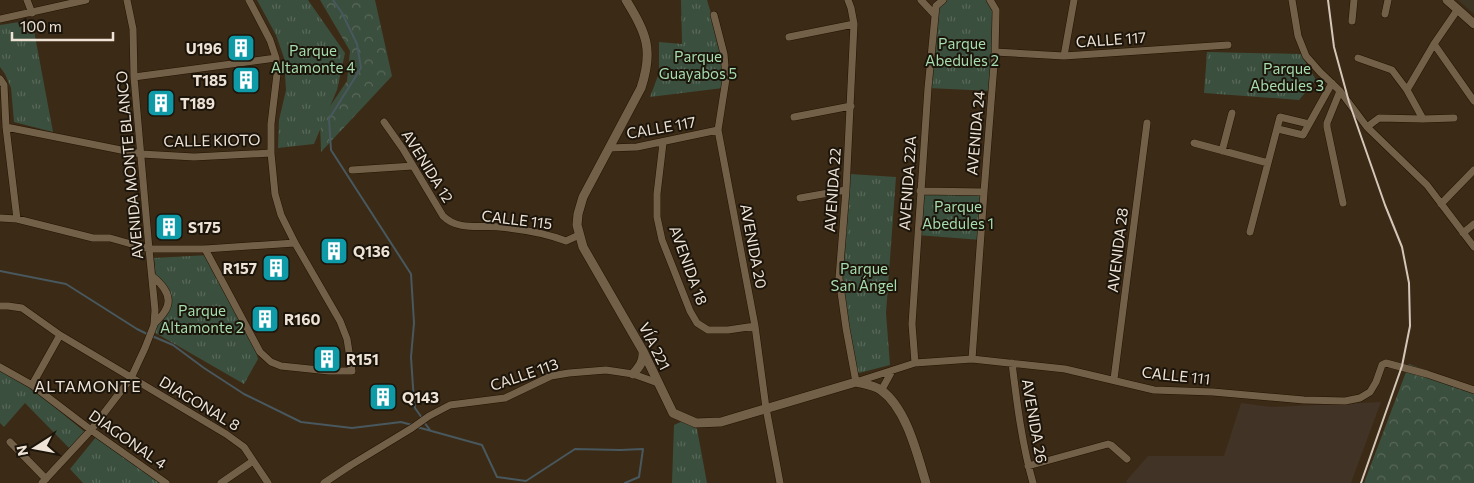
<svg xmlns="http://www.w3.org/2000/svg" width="1474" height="483" font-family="Commissioner,sans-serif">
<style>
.commercial{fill:#413325}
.education{fill:#3c3524}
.forest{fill:url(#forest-crowns)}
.park{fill:url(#park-tufts)}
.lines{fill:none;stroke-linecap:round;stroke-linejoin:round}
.stream{stroke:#48585e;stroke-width:2}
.street-casing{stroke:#221300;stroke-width:8}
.secondary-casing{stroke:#221300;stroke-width:10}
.street{stroke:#736049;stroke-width:7}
.secondary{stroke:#736049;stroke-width:9}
.rail{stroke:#d4c7b9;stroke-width:2}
.labels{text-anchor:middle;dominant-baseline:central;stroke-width:4;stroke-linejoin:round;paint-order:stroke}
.street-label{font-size:15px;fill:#efe3d6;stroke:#1c150b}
.park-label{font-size:15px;fill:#a6ddae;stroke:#1c150b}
.poi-label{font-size:15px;font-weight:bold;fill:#efe3d6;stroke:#1c150b;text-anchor:start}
.neighbourhood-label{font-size:16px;letter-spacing:1px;fill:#efe3d6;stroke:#1c150b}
</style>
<defs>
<pattern id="forest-crowns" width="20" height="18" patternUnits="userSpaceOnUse" patternTransform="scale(1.25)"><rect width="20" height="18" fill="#3b4f3e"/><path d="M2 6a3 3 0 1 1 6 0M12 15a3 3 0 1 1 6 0" fill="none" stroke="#586859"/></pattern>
<pattern id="park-tufts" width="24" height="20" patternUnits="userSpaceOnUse" patternTransform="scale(1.25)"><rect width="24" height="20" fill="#3b4f3e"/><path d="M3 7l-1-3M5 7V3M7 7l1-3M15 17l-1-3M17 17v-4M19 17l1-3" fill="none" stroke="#586859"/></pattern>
</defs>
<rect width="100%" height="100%" fill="#3b2a15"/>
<path class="commercial" d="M1381,402L1351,483H1127L1126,481L1148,456H1224L1241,403L1272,407Z"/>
<path class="education" d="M1458,0H1474V14Z"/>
<path class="forest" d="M320,0H375L392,76L321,152L320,121L347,81L350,51Z
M1409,364L1474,388V483H1364Z"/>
<path class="park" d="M257,0H308L345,53L337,90L314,144L278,148L279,120L286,90L284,58L276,35Z
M681,0H707L724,56L723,88L650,97L659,73V42L682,44Z
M943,0H990L996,10L992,91L928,88L936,6Z
M32,20L53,132L14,122L11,88L5,74L0,67V25Z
M1207,52L1301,54L1316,80L1299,100L1204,93Z
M850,174L896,177L886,313L890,365L855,374L839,278Z
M920,191L984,192L981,240L917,235Z
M209,255L251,334L258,359L244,384L152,331L168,299L156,279L154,258Z
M0,368L28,385L86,433L70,449L25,403L4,427L0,423Z
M683,421L697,429L707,483H672L674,425Z
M96,437L164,483H83L70,469Z"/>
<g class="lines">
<path class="stream" d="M333,0L342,13L357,44L361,68L329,119L331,150L411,274L414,323L411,357L413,387L415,408L422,418
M0,271L66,284L137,329L147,334
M152,336L173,345L204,368L244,394L301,422L352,428L401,422L412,425
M424,422L430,430
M417,427L482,445L497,477L526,481L575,449L620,450L643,449L639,477L625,483"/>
<defs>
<path id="street" d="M27,0L32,13
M848,0L851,8L854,24L846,190L839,278L846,328L856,382L915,363L972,359L1065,369L1154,390L1213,392L1304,400L1345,401L1360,398L1370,392L1376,382L1382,365L1386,363L1427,374L1474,390
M921,0L935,15
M1292,0L1298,36L1306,56L1320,72L1340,91L1367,127L1427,185L1474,247
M1385,14L1388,0
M714,15L724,54L726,79L718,130L755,326L766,408L780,483
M0,19L86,0
M1352,21L1354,0
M789,37L854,24
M1434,44L1474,101
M995,52L1064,56L1228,45
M1064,56L1074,0
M1358,58L1392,70L1407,90L1423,119
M134,77L276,58
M0,79L4,85L6,127L17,219
M1407,90L1434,44L1458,9
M1340,91L1327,123V127L1343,203
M794,117L851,106
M384,122L403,149L443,216C458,231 480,225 499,227C519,229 548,234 566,241L579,235
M6,127L141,154L194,157L271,153
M1367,127L1379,118L1423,119L1454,118
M1278,129L1303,135L1332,83
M663,143L657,194V217L662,240L690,311L697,323L708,330H728L755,326
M1194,143L1268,163
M609,148L637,147L718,130
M1222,151L1232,113
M352,170L413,166
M920,191L984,192
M800,198L846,190
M1441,204L1474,170
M0,218L17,219L93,238H110L149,249H205L295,243
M1250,232L1280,117L1309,124
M1463,233L1474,224
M205,249L260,352L271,362L281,366L329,371H352L347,339L340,321L295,243L281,215L275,194L271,153V124L277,74L276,58L270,40L249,0
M152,276C162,284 174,297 165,311C162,316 158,320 154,324
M0,306H8L22,308L60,335L226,434L244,447L268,483
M972,359L984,192L995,52L996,10L990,0
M915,363L912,324L928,88L936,6L943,0
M1012,363C1017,404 1022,444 1033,483
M0,367L32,385L91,430L166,483
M1114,379L1147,123
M32,385L60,335
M881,391L892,371
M10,442L46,479
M1028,466L1108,444L1111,445L1127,459
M42,483L91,430L131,378L145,348L154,325L155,310L149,249L134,77L133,29L127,0
M221,483L253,461
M324,483L351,465L412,428L429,416L450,405L505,398L551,376L569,373L606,370L633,374L658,383"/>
<path id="secondary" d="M626,0C646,33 654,49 641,88L583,197L578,214L577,225L583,247L643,351L673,413L696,423L721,422L856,382C865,384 874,385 881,390C907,409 917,454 926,483
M1447,0L1474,24
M633,374C639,367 644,361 643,352"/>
</defs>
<use href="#street" class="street-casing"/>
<use href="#secondary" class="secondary-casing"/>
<use href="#street" class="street"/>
<use href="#secondary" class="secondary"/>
<path class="rail" d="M1328,0L1334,47L1349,102L1385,205L1402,247L1409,283L1410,326L1402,366L1361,483"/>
</g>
<defs>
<symbol id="building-square" viewBox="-11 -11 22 22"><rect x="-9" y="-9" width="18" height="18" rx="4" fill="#0f9aa8" stroke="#1c150b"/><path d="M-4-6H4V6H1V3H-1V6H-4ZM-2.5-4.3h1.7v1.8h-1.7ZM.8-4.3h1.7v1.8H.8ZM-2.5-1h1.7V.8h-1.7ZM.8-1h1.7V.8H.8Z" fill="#fff"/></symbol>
</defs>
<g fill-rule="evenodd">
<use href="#building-square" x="225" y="32" width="32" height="32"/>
<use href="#building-square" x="230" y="64" width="32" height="32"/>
<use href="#building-square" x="145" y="87" width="32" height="32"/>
<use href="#building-square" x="153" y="211" width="32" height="32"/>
<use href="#building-square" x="318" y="235" width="32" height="32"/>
<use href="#building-square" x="260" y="252" width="32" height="32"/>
<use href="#building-square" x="249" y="303" width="32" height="32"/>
<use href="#building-square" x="311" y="343" width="32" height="32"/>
<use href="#building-square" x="367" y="381" width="32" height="32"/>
</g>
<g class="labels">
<g class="street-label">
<text transform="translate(1111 39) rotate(-4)">CALLE 117</text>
<text transform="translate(661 127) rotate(-10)">CALLE 117</text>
<text transform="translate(975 133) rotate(-85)">AVENIDA 24</text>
<text transform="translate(212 140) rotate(-1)">CALLE KIOTO</text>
<text transform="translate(129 165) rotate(-95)">AVENIDA MONTE BLANCO</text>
<text transform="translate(428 166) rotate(58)">AVENIDA 12</text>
<text transform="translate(907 183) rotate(-86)">AVENIDA 22A</text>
<text transform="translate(832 190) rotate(-86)">AVENIDA 22</text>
<text transform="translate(517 219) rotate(7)">CALLE 115</text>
<text transform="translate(754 246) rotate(79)">AVENIDA 20</text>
<text transform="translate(1117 250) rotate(-83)">AVENIDA 28</text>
<text transform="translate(689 265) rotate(70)">AVENIDA 18</text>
<text transform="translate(655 346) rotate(63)">VÍA 221</text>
<text transform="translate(524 374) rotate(-19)">CALLE 113</text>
<text transform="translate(1176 375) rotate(6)">CALLE 111</text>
<text transform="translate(200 403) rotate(31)">DIAGONAL 8</text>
<text transform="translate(1035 421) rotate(80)">AVENIDA 26</text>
<text transform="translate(128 439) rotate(35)">DIAGONAL 4</text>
</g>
<g class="park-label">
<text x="962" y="43">Parque<tspan x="962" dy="17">Abedules 2</tspan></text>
<text x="313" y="50">Parque<tspan x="313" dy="17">Altamonte 4</tspan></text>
<text x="698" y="56">Parque<tspan x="698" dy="17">Guayabos 5</tspan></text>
<text x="1287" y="68">Parque<tspan x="1287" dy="17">Abedules 3</tspan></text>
<text x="958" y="206">Parque<tspan x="958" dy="17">Abedules 1</tspan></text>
<text x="864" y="268">Parque<tspan x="864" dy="17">San Ángel</tspan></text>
<text x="202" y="310">Parque<tspan x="202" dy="17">Altamonte 2</tspan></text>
</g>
<g class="poi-label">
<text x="222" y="48" text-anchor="end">U196</text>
<text x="227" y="80" text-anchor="end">T185</text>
<text x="180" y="103">T189</text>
<text x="188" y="227">S175</text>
<text x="353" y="251">Q136</text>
<text x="257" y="268" text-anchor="end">R157</text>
<text x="284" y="319">R160</text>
<text x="346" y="359">R151</text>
<text x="402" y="397">Q143</text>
</g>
<g class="neighbourhood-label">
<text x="88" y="385">ALTAMONTE</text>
</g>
</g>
<g transform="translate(35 448) rotate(259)" stroke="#1c150b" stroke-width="4" paint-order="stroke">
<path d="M0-4L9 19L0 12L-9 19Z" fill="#efe3d6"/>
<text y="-8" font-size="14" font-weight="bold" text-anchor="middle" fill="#efe3d6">N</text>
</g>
<path d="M12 32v8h101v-8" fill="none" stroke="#efe3d6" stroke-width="2.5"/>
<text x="20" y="32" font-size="15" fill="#efe3d6" stroke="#1c150b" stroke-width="4" paint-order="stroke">100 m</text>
</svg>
